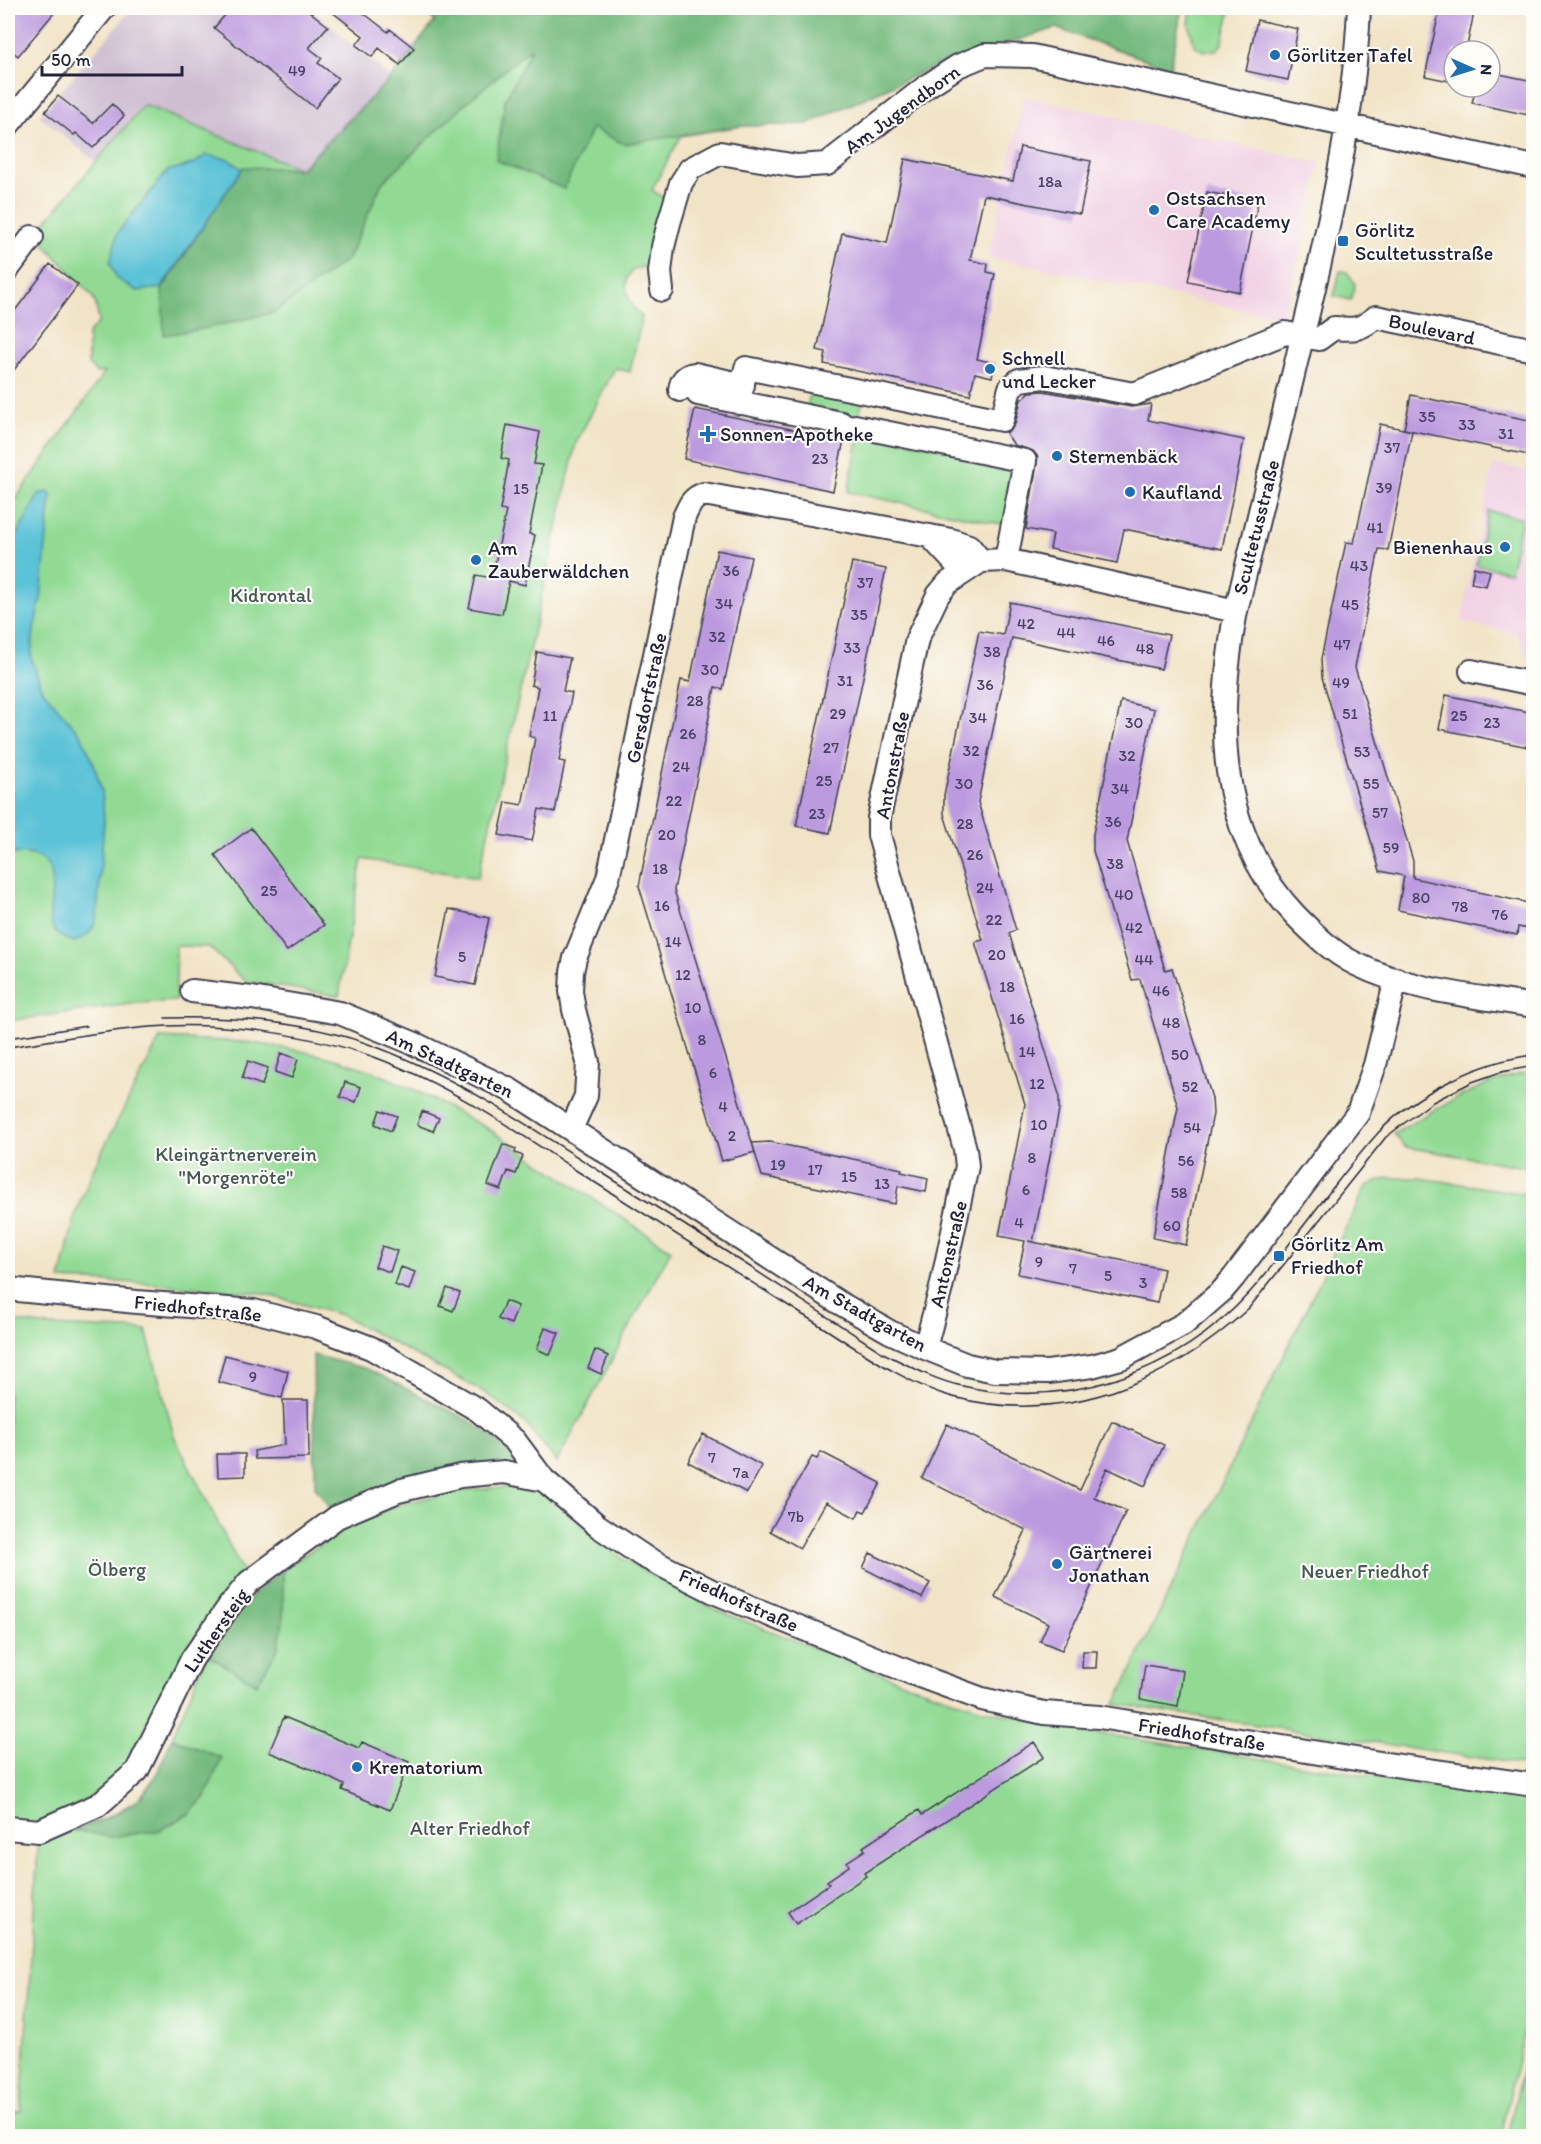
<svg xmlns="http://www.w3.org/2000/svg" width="1541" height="2144" font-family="Itim,sans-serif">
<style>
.built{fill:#f1d0e4}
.industrial{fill:#cebed1}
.green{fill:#92da94;stroke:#5a7e68;stroke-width:1.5}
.forest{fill:#75ba7e;stroke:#4c6e5c;stroke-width:1.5}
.water{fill:#5bc2d7;stroke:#3e7289;stroke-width:1.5}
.building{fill:#bc9adf}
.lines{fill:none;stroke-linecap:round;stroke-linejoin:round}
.minor-casing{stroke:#413f50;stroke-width:26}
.minor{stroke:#fff;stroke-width:22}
.tram{stroke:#22223b;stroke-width:1.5}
.poi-dot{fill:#1f6fb2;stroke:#fdfcf7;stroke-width:2}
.labels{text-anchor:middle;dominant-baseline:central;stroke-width:4.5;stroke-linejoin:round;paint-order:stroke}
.number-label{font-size:16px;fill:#484064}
.poi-label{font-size:20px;fill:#22223b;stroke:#fdfcf7;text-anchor:start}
.street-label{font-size:20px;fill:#22223b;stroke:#fdfcf7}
.park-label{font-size:20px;fill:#445956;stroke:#fdfcf7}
</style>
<rect width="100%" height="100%" fill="#fdfcf7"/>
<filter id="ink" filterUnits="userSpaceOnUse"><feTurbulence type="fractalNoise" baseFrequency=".0167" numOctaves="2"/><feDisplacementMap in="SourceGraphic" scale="12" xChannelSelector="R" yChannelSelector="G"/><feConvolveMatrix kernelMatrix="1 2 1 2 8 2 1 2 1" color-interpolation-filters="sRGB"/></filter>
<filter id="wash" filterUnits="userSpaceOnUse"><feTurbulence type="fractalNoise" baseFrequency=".008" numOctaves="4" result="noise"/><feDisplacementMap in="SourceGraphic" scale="24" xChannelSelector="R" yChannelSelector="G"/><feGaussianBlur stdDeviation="1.35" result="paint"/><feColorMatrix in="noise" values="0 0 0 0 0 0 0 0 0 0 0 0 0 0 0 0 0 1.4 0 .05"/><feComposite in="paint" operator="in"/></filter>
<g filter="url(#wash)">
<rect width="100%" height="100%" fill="#f1e3c6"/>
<path class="built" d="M1024,96L1320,163L1284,318L988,257Z
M1493,464L1533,472V664L1531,663L1516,633L1461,622Z"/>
<path class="industrial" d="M133,8H310L391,78L300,169L144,105L96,162L39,116Z"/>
<path class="green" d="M422,8H1182L1170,68L1056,28L938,65L807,124L742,126L681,136L652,190L666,199L653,268C620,260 619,299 642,316L630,372L615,368L576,443L478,878L362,859L339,996L245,981L209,947L176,946V1001L138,1003L8,1021V510L105,372L96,373L88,364V334L99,322L96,305L92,296L35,234L144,105L300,169L391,78L435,21Z
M1191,8H1231L1222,44L1216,50L1203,51L1194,45L1189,24Z
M1340,271L1347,272L1355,284L1351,300L1334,296Z
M811,387L863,398L858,420L807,409Z
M860,431L1015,464L1006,525L848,492Z
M1488,511L1522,518L1510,572L1476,565Z
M160,1038L247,1042L297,1050L332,1058L372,1071L413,1089L487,1128L671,1250L557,1462L525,1423L484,1392L341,1315L261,1293L143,1283L60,1280L76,1212L95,1165Z
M1533,1072V1168L1405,1147L1394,1134C1433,1110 1488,1077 1533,1072Z
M1388,1178H1420L1533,1195V1766L1115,1704L1366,1186Z
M8,1321L51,1326L146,1330L174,1436L247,1580L135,1770L39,1829L8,1826Z
M512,1487L539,1491L623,1559L714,1609L916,1687L985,1710L1083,1731L1533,1801V1998L1500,2136H8V2113L21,2111L39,1833L72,1830L102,1820L138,1800L156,1776L207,1655L253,1595L283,1569L345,1528L400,1504L464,1490Z
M1528,2048L1533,2049V2136H1507Z"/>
<path class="forest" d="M422,8H1182L1170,68L1056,28L938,65L807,124L742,126L624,144L592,128L564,189L496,160L505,100L532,47L467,102L382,183L348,259L275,312L203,329L164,335L162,289L243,167L301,169L391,78L435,21Z
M313,1355L368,1369L470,1421L510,1450L536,1474L504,1469L335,1515L315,1487Z
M283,1569V1622L278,1649L257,1684L207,1655L253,1595Z
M172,1738L222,1758L204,1798L189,1814L161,1830L111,1837L72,1830C94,1823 119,1815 137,1800C155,1785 163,1759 172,1738Z"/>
<path class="water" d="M206,155L228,159L242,169L161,288L137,291L117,279L110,262L118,232L167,171L193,164Z
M47,492L51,494L41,598L34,629L31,656L41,688L81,735L93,761L102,791L104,821L97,916C93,931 88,936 74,942C67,939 58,937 54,930C41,910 68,869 36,856C28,853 16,854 8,853V551L39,494Z"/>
<g id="blocks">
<path class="building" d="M8,8H58L18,56L8,48Z
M231,8H305L328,26L309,48L322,58L318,63L338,78L315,108L214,28Z
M327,8H357L388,32L390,29L414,48L400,65L379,48L372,57L356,45L363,36Z
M1440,8H1475L1466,51H1454V82L1425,76Z
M1257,20L1298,29L1288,80L1246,71Z
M1490,72L1533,81V116L1472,103L1476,87H1490Z
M58,96L93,123L112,104L124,116L93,148L76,133L74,135L45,112Z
M1020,147L1091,161L1080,214L984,195L970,260L988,264L987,272L995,274L977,359L995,363L992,377L975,373L970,395L824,364L826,352L817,350L842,233L887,243L905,159L1013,181Z
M1207,192L1258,202L1240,292L1188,281Z
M50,264L78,285L8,378V320Z
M1043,391L1131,407L1151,404L1148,420L1244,440L1222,549L1124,529L1117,563L1050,549L1053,534L1026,529L1038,457L1033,451L1014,445L1006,433L1011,430L1015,424L1021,400L1030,392Z
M1411,395L1533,421V456L1404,429Z
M695,409L844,440L833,491L684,459Z
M1380,424L1412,431L1388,550L1379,549L1355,667L1413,861V878L1533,904V930L1518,927L1517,935L1398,910L1404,876L1380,871L1322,677L1321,659L1346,542L1354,543Z
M507,425L540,432L534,464L542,465L529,534L535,535L525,585L509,581L502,614L469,608L476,575L492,578L506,511L500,510L509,460L501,458Z
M717,550L751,557L723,689L715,687L674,890L755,1152L722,1161L639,886L681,680L690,682Z
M852,562L886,569L830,833L796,826Z
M1474,567L1490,571L1486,586L1471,583Z
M1010,602L1169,635L1161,669L1012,638L978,802L1016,930L1009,933L1059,1094V1110L1033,1242L1028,1241L1164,1269L1157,1303L1018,1274L1025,1241L999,1236L1025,1104L975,942L983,940L944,814V795L979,631L1003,635Z
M537,652L570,658L563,691L572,693L559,761L565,762L555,812L539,809L532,841L499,835L506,802L522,805L535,738L529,736L538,687L531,685Z
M1446,695L1533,713V748L1439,729Z
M1121,701L1154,709L1127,841L1165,970L1172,968L1212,1098L1213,1114L1186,1245L1153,1238L1178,1107L1140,979L1132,980L1093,851V834Z
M251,828L324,925L287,951L215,855Z
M449,909L489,918L475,985L435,977Z
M281,1053L298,1059L292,1078L275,1072Z
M248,1061L268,1068L262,1085L242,1078Z
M345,1082L361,1087L356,1102L340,1097Z
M380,1110L397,1116L391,1131L375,1124Z
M422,1111L439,1118L433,1131L417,1125Z
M770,1142L902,1169L901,1172L928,1178L926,1192L898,1186L895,1204L762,1176L752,1143Z
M503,1144L516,1149L515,1153L523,1156L516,1174L508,1171L501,1190L488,1185Z
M382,1246L397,1251L390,1272L375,1267Z
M401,1267L415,1272L409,1290L395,1285Z
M447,1288L460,1293L453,1311L440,1306Z
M505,1301L518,1306L511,1324L498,1319Z
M545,1328L559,1333L550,1355L537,1349Z
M595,1350L608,1356L601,1374L588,1368Z
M225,1355L288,1371L282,1398L218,1382Z
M283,1400H308L309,1458L255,1459L254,1451L285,1445Z
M1112,1421L1164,1445L1145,1486L1107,1468L1094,1497L1126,1511L1062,1650L1040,1641L1048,1623L995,1597L1026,1530L922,1478L947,1424L1080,1490Z
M703,1434L762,1466L747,1493L688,1462Z
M821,1452L881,1483L865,1512L860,1510L856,1518L826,1502L800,1548L770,1531L812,1457L817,1459Z
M217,1454H245V1476L218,1477Z
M870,1553L930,1583L922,1598L863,1568Z
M1083,1651H1097L1096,1668H1082Z
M1145,1665L1183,1671L1178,1706L1140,1699Z
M284,1717L359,1748L362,1742L409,1762L390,1810L342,1790L344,1785L318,1772L269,1752Z
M1034,1742L1044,1757L864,1873L866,1876L796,1924L788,1912L829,1884L827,1881L849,1866L847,1862L865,1850L863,1847L919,1810L922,1815Z"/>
</g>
</g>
<g filter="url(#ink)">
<use href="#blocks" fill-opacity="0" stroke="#413f50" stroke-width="1.5"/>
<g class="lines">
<defs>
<path id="minor" d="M1359,8C1354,121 1328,232 1301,342C1279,431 1258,521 1236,611C1216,719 1215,831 1296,916C1314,934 1333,953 1356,964C1410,991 1475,996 1534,1006
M8,125L104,8
M8,269L32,237
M662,290L660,272L663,247L669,223L681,183L690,169L720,153L797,166L827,164L927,86L958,66L985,55L1032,56L1534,167
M680,390C681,381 685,375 695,374L743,385
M698,394L841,423
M739,403L746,368L1002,420L1010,388L1019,380L1044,377L1134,394L1285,333L1319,339L1334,328C1354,330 1360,330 1376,317L1534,350
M855,426L1025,461L1006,560
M930,536L955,563L967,570
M1471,671L1534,684
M192,991L252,998L340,1013L415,1044L510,1090L838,1302L890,1332L925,1348L967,1365L995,1371L1048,1372L1092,1366L1121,1358L1184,1324L1223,1290L1234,1277L1358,1113L1375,1065L1396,979
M571,1129L586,1096L588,1062L574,1010L571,991L572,972L575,958L608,878L684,517C689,507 691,498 704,494L951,540L969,546L981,561
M8,1289L137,1302L254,1311L316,1327L371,1348L478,1410L515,1441L544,1480L598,1526L643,1556L716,1593L914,1674L982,1699L1044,1713L1099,1717L1380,1763L1534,1785
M925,1348L941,1288L967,1166L965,1149L879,835V818L917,639L938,595L948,583L981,561L1006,560L1236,611
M8,1828L39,1831L98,1805L137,1771L192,1659L230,1605L249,1582L337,1517L398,1491L460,1476L504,1472L544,1480"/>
</defs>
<use href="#minor" class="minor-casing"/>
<use href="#minor" class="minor"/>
<path class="tram" d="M165,1018C236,1016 312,1022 379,1048C460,1079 532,1128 604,1174C698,1233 791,1293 883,1353C908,1365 932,1379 958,1385C1066,1411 1176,1374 1250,1292C1295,1241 1333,1183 1378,1133C1415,1093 1480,1061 1534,1055
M8,1038L87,1026
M8,1047C55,1040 103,1031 150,1027C219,1021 309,1034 374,1057C447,1084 512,1128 577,1171C653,1219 728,1267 803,1315C848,1342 903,1384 953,1397C1064,1426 1168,1383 1249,1308L1386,1137L1431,1103L1472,1082L1501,1072L1534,1066"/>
</g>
</g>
<g class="poi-dot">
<circle cx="1275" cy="55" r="6"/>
<circle cx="1154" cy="210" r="6"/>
<rect x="1337" y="235" width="12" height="12" rx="3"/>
<circle cx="990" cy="369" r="6"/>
<path d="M705 425h6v6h6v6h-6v6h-6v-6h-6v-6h6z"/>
<circle cx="1057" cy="456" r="6"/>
<circle cx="1130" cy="492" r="6"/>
<circle cx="1505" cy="547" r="6"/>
<circle cx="476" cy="560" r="6"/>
<rect x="1273" y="1250" width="12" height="12" rx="3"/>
<circle cx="1057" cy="1564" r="6"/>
<circle cx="357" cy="1767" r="6"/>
</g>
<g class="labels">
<g class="number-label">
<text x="297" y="70">49</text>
<text x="1050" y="181">18a</text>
<text x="1427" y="416">35</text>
<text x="1467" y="424">33</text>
<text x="1506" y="433">31</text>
<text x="1392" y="447">37</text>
<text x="820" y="458">23</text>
<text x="1384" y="487">39</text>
<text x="521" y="488">15</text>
<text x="1375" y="527">41</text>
<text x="1359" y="565">43</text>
<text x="731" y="570">36</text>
<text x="865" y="582">37</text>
<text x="724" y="603">34</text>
<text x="1350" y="604">45</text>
<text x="859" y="614">35</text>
<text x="1026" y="623">42</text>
<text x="1066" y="632">44</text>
<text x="717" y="636">32</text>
<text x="1106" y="640">46</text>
<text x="1342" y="644">47</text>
<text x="852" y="647">33</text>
<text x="1145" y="648">48</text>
<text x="992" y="651">38</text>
<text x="710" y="669">30</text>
<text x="845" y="680">31</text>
<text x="1341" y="682">49</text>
<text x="985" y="684">36</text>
<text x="695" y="700">28</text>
<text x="838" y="713">29</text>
<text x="1350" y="713">51</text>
<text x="550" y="715">11</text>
<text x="1459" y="715">25</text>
<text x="978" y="717">34</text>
<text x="1134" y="722">30</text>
<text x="1492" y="722">23</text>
<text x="688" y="733">26</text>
<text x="831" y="747">27</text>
<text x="971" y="750">32</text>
<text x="1362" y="751">53</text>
<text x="1127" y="755">32</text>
<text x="681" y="766">24</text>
<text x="824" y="780">25</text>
<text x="964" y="783">30</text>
<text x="1371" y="783">55</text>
<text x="1120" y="788">34</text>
<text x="674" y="800">22</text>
<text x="1380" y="812">57</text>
<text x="817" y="813">23</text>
<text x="1113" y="821">36</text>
<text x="965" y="823">28</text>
<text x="667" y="834">20</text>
<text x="1391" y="847">59</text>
<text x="975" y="854">26</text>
<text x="1115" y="863">38</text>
<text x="660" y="868">18</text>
<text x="985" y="887">24</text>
<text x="269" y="890">25</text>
<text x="1124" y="894">40</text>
<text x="1421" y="897">80</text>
<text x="662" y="905">16</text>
<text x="1460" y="906">78</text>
<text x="1500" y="914">76</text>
<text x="994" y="919">22</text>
<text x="1134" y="927">42</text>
<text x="673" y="941">14</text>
<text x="997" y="954">20</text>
<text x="462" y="956">5</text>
<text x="1144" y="959">44</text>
<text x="683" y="974">12</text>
<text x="1007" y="986">18</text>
<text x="1161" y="990">46</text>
<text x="693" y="1007">10</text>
<text x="1017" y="1018">16</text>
<text x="1171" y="1022">48</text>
<text x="702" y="1039">8</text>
<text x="1027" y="1051">14</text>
<text x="1180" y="1054">50</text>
<text x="713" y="1072">6</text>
<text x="1037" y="1083">12</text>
<text x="1190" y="1086">52</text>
<text x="723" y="1106">4</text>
<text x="1039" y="1124">10</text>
<text x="1192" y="1127">54</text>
<text x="732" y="1135">2</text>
<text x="1032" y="1157">8</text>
<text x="1186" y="1160">56</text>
<text x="778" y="1164">19</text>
<text x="815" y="1169">17</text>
<text x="849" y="1176">15</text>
<text x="882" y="1183">13</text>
<text x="1026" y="1189">6</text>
<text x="1179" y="1192">58</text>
<text x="1019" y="1222">4</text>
<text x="1172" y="1225">60</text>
<text x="1039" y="1261">9</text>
<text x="1073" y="1268">7</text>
<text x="1108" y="1275">5</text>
<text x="1143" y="1282">3</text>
<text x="253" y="1376">9</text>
<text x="712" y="1457">7</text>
<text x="741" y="1472">7a</text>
<text x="796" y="1516">7b</text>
</g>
<g class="poi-label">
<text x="1287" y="55">Görlitzer Tafel</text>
<text x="1166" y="198">Ostsachsen<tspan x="1166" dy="23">Care Academy</tspan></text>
<text x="1355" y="230">Görlitz<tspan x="1355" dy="23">Scultetusstraße</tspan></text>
<text x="1002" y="358">Schnell<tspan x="1002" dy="23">und Lecker</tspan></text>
<text x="720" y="434">Sonnen-Apotheke</text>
<text x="1069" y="456">Sternenbäck</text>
<text x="1142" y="492">Kaufland</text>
<text x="1493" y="547" text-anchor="end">Bienenhaus</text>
<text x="488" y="548">Am<tspan x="488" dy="23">Zauberwäldchen</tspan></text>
<text x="1291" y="1244">Görlitz Am<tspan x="1291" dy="23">Friedhof</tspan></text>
<text x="1069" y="1552">Gärtnerei<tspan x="1069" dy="23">Jonathan</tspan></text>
<text x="369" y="1767">Krematorium</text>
</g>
<g class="street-label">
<text transform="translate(902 109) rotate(-36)">Am Jugendborn</text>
<text transform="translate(1432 329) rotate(12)">Boulevard</text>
<text transform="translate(1256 527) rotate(-76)">Scultetusstraße</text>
<text transform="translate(646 698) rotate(-78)">Gersdorfstraße</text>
<text transform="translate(892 765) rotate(-79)">Antonstraße</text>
<text transform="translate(450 1063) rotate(25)">Am Stadtgarten</text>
<text transform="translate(948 1254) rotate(-77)">Antonstraße</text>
<text transform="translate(198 1308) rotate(6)">Friedhofstraße</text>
<text transform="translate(865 1313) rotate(29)">Am Stadtgarten</text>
<text transform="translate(739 1600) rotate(24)">Friedhofstraße</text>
<text transform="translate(216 1630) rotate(-55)">Luthersteig</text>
<text transform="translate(1202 1734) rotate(9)">Friedhofstraße</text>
</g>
<g class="park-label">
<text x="271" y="595">Kidrontal</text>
<text x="236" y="1154">Kleingärtnerverein<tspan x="236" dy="23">"Morgenröte"</tspan></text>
<text x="117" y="1569">Ölberg</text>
<text x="1365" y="1571">Neuer Friedhof</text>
<text x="470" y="1828">Alter Friedhof</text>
</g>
</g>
<rect width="1541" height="2144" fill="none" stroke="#fdfcf7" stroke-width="30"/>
<g transform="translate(1472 69) rotate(93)"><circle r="28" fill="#fdfcf7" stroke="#a5a5ac" stroke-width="1.5"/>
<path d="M0-4.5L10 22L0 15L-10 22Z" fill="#1f6fb2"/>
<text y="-9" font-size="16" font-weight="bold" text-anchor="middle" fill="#22223b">N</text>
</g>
<path d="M42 66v9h140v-9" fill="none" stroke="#22223b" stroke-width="3"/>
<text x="51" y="66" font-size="18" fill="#22223b" stroke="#fdfcf7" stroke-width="4.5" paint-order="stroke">50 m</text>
</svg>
